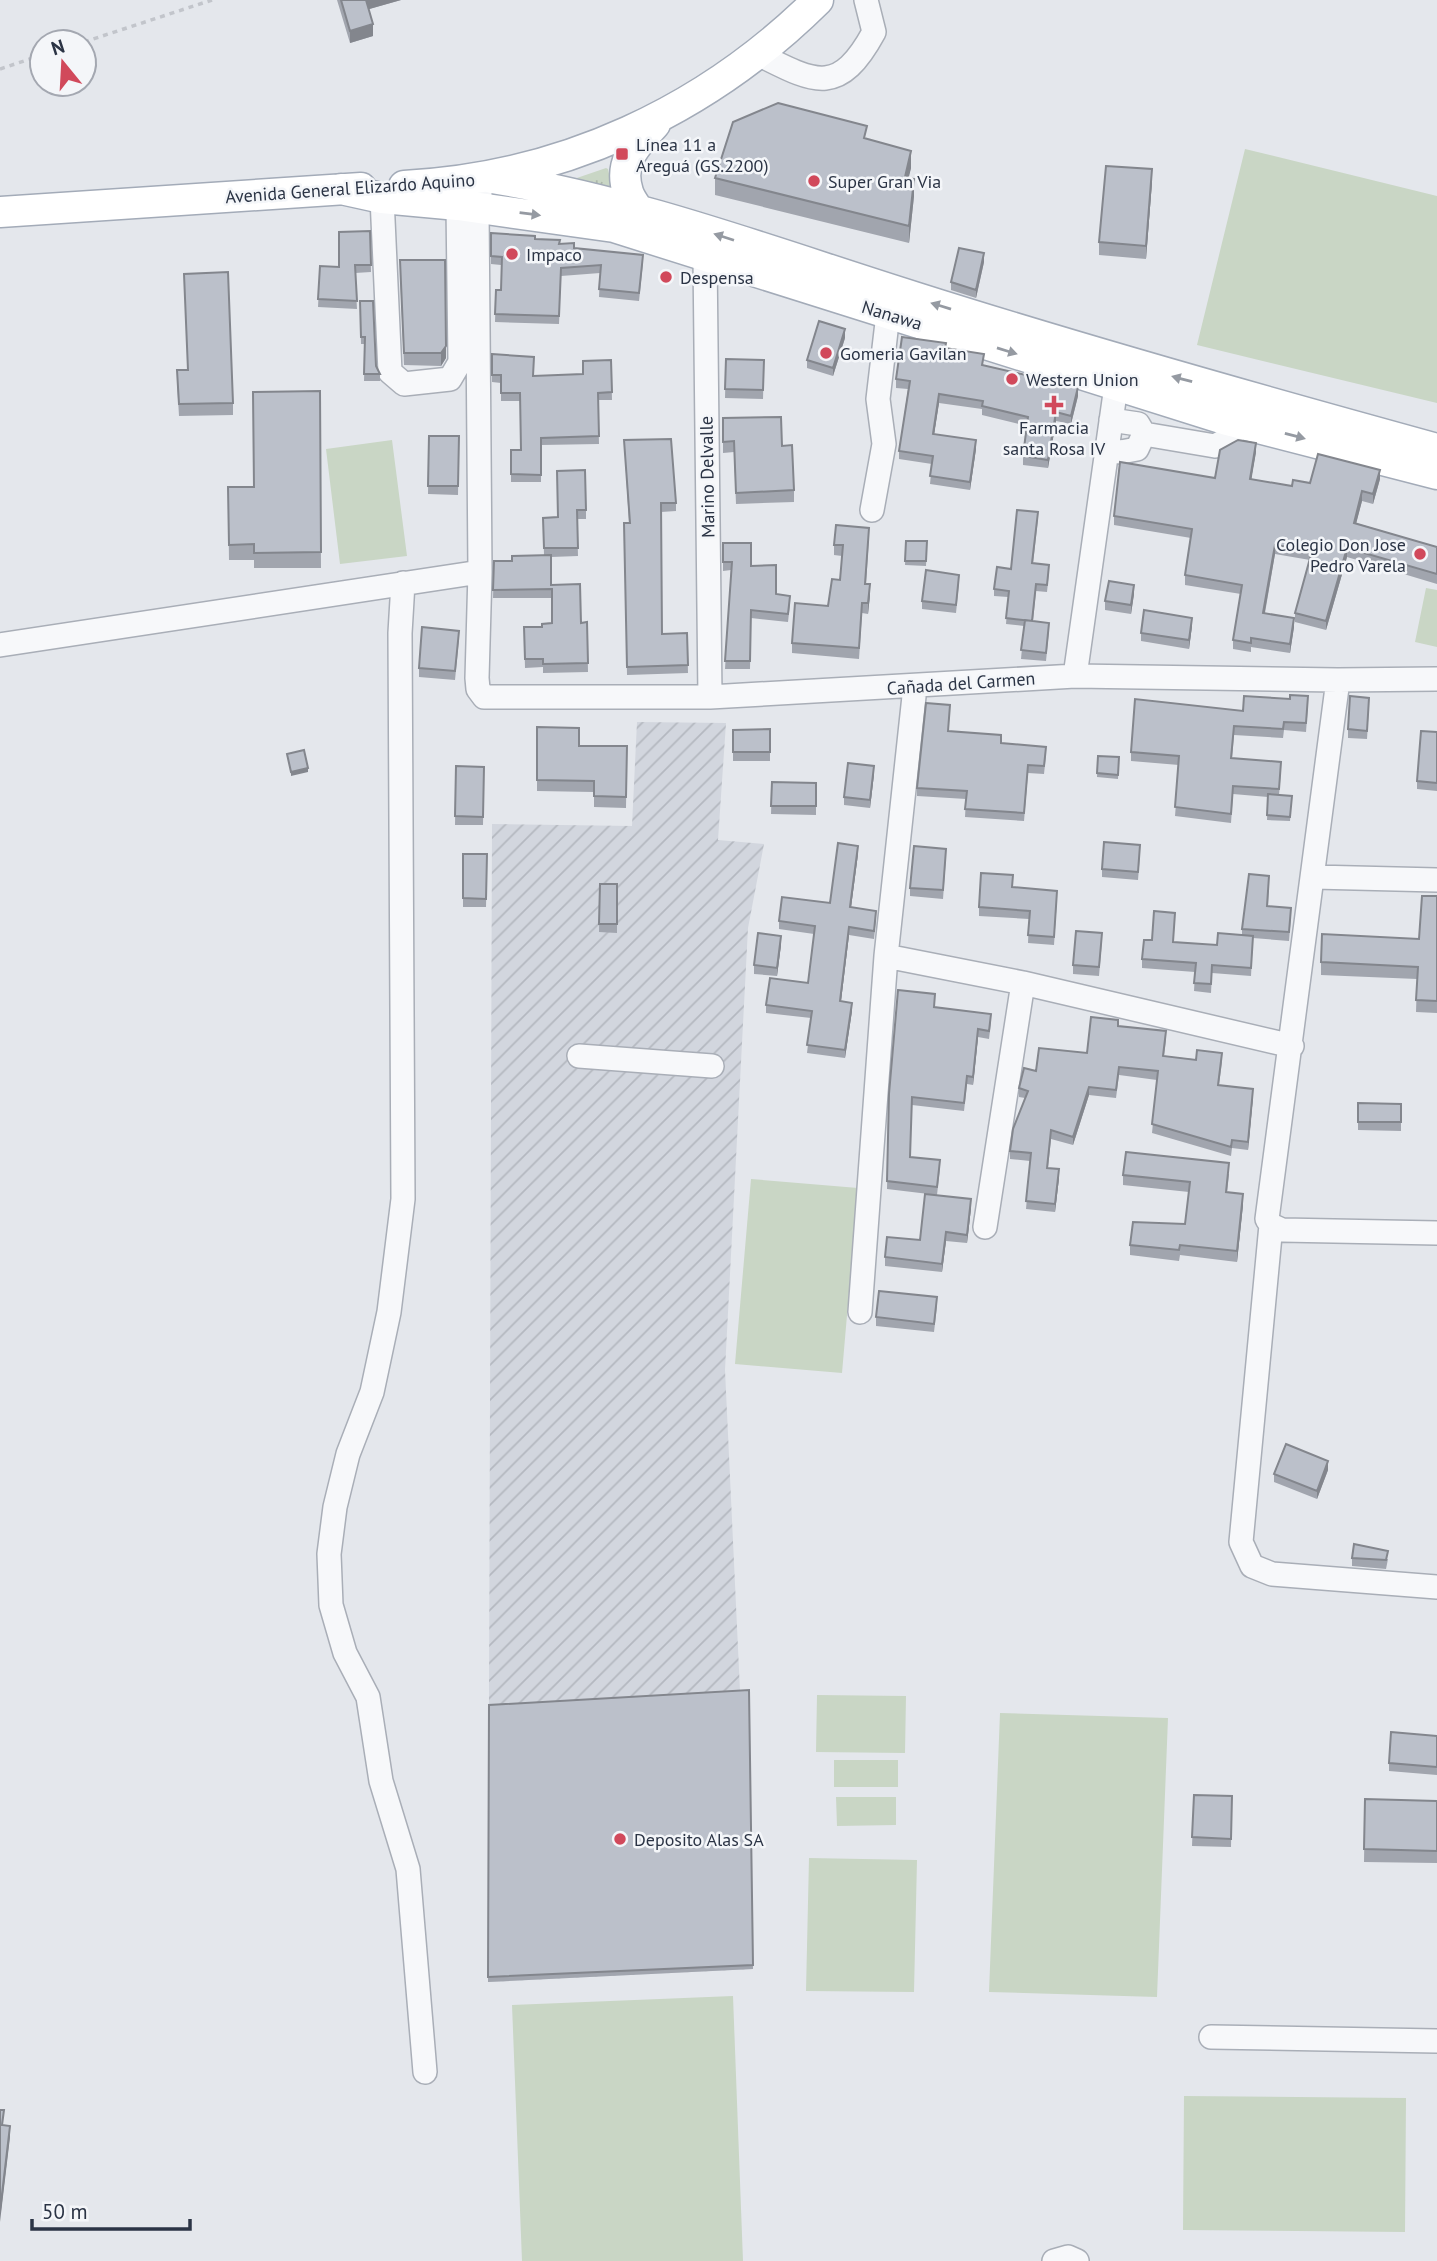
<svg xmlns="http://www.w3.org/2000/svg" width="1437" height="2261" font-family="'PT Sans',sans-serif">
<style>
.industrial{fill:url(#industrial-furrows)}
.grass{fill:url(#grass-tufts)}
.pitch{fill:#c9d6c5}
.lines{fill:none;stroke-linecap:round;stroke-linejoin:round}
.minor-casing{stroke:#a9aeb7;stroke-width:26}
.major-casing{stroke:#a3abb8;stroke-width:33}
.path{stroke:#c2c5cb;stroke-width:3.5;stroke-dasharray:5 5;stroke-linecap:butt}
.minor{stroke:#f7f8fa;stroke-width:23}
.major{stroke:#fff;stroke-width:30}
.wall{fill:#a1a5ae}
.shaded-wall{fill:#83868d}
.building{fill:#bbc0ca;stroke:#83868d;stroke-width:2}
.oneway{fill:#959aa2}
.poi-dot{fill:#d1495b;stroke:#f4f6f9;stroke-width:2.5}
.labels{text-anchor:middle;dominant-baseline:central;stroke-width:5;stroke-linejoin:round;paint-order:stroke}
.poi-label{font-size:18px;fill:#2b3445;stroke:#f4f6f9;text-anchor:start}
.street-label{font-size:18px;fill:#2b3445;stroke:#f4f6f9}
</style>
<defs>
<pattern id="industrial-furrows" width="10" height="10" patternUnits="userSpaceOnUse" patternTransform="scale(1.75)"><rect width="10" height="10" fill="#d2d6de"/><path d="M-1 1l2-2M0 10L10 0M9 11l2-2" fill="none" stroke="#b4b8c0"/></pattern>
<pattern id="grass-tufts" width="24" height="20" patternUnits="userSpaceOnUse" patternTransform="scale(1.75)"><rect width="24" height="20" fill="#c9d6c5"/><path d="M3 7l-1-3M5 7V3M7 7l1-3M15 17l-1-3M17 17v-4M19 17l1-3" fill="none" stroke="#adb8ab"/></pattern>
</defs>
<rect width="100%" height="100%" fill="#e4e7ec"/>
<path class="industrial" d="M637,722L726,723L718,840L764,844L748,928L725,1370L753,1969L488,1982L492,824L632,826Z"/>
<path class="grass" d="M608,169L613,192L571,180L606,168Z"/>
<path class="pitch" d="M1245,149L1437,196V403L1197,345Z
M392,440L407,556L340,564L326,449Z
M1426,588L1437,590V647L1415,642Z
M751,1179L858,1188L842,1373L735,1364Z
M817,1695L906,1696L905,1753L816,1752Z
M1000,1713L1168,1718L1157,1997L989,1992Z
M834,1760H898V1787H834Z
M836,1797H896V1825L837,1826Z
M809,1858L917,1860L914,1992L806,1991Z
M733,1996L743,2261H522L512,2005Z
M1184,2096L1406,2098L1405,2232L1183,2230Z"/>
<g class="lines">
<defs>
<path id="minor" d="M756,53C814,82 838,98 874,32L866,0
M480,194L477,208L480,572L477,678L478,689L484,697H710L1075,676L1338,680L1437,679
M382,198L390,372L404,384L450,379L460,362L458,205
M705,257L710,697
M1144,434L1215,446L1230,438L1242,422
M1107,450L1121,452L1137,449L1144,434L1138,424L1111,420
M872,510L884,444L878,399L888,314
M403,583L400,633L403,1199L389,1312L372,1392L348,1454L335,1507L329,1554L331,1605L345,1653L368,1697L381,1781L408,1869L425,2072
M0,645L480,572
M1075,676L1118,372
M1338,680L1267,1219L1271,1225L1241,1542L1252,1566L1272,1574L1437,1587
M1314,877L1437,880
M886,956L1023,983L1292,1046
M579,1056L712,1066
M1271,1225L1282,1230L1437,1233
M985,1227L1023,983
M860,1312L886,956L915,687
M1211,2037L1437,2041
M1054,2261L1068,2257L1077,2261"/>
<path id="major" d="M492,178C636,201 774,253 914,297C1087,352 1262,401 1437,449
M404,186C562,178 706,111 818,0
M341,189L382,198L458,205L614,227L1227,420L1437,474
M0,212L361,188
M644,221C640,210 631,202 628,192C618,162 636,145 655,124"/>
</defs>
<use href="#minor" class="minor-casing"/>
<use href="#major" class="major-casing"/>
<path class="path" d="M84,42L212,0
M0,69L42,55"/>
<use href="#minor" class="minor"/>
<use href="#major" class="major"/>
</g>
<path class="wall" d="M337,0H401L369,9L373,36L350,43Z
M867,139L911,168L908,178L914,196L909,243L715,195V178Z
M1152,182L1146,259L1099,255V242Z
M370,231L371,272L355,273L357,309L318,307L320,266L339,267Z
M491,233L535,239L643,263L639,301L599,297L600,273L561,276L559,324L495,322L496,290H501V265L491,264Z
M984,262L976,298L951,290V282Z
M400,273L446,358L441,366L404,365Z
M184,274L233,403V415L179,416L177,382L188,370Z
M360,301L376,366L380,374V381H364L365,344H361Z
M845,338L833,376L807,368V360Z
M946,348L984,365L1078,396L1071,424L1056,421L1048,468L1023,465V456L1027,426L982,415V409L939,403L934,434L976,449L970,490L930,484L932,464L899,459V451L908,389L896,388V379Z
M492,354L533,376L583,374L611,360L612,400H598L599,444L541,445V482H511V450H521L520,401H501V383L492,382Z
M726,359L764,360L763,399L725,398Z
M320,391L321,568H254V560H229L228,487H254Z
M723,418L782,446L794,490V502L736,504L734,452L723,453Z
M429,436H459L458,495L428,494Z
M624,440L676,503V511L661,512L662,634L687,633L688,673L627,675L624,523H629Z
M1256,452L1251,479L1292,486L1310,483L1380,479L1373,504L1362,501L1356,523L1437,547V584L1347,557L1326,630L1295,622V613L1310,560L1275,554L1265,613L1294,627L1290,653L1251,647V652L1233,649V640L1241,594L1185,585V575L1191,538L1114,525V516L1215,478Z
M557,471L586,510V519H577L578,556L551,557V585L581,623L587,622L588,672L543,673V667L525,668L524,627H542L552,623V598H493L494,561H512L544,555L543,518L558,517Z
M1038,519L1033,564L1049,572L1047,592L1036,591L1033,621L1049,631L1046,661L1021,659L1024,626L1006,624L1008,597L994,596V589L1011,569Z
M869,538L866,584L870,595L868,614L862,613L859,659L792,653V643L828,606L840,580L842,556L834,555V545Z
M906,541H927L926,566L905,565Z
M723,543L751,566L776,594L790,604L788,622L751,618L750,669H725L731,570L723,571Z
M959,583L956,613L922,609V601Z
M1134,594L1131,614L1105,610V601Z
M1192,626L1189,649L1141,641V633Z
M459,639L455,680L419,677V668Z
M1308,705L1306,732L1284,730L1283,738L1234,735L1232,759L1281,771L1279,795L1292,796L1290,821L1267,820L1268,797L1233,794L1231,823L1175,816L1179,765L1131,761V752L1243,711Z
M1369,706L1367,739L1348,738V729Z
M950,713L948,731L1001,743L1046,755L1044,774L1028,773L1024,821L965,817L966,799L917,796V788Z
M537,727L579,746H627L626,808L594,807V792L537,791Z
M770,729V761H733V730Z
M1437,732V791L1417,789V781Z
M1098,756L1119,757L1118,779L1097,777Z
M456,766L484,767L483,825H455Z
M874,774L870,808L844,805V797Z
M772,782L816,783V815L771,814Z
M463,854H487L486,907H463Z
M858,854L851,907L876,919L874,939L849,935L841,1001L852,1011L845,1058L807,1053L811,1018L766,1013V1005L808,983L814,934L779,929V921L830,903Z
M1140,854L1138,880L1102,877V869Z
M946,857L943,899L910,896V888Z
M600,884H617V933L599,932Z
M1269,884L1268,906L1291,916L1289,941L1253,938L1251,976L1212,973L1211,993L1194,991L1195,972L1142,968V959L1152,940L1175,921L1173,942L1217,945L1242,935V929Z
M1013,887L1057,899L1054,945L1028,943L1029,919L979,916V907Z
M1437,896V1013L1416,1012L1417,979L1321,975V962L1419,939Z
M1102,941L1099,976L1073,974V965Z
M781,945L777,976L754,974V965Z
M935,1002V1007L991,1022L989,1039L978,1037L973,1085L967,1084L964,1111L912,1105L910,1157L940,1168L937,1195L887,1189L889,1094Z
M1118,1026L1166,1040L1164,1056L1222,1062L1219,1085L1253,1097L1248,1150L1232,1148L1231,1156L1152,1133L1157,1080L1119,1075L1116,1098L1089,1095L1073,1145L1051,1139L1048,1168L1059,1178L1055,1212L1026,1209L1030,1161L1010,1159V1151L1025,1098L1019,1097V1088L1036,1071L1087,1053Z
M1358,1103L1401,1104V1131L1358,1130Z
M1229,1174L1227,1193L1243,1205L1237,1262L1180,1255L1179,1261L1130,1255V1245L1185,1224L1189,1192L1123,1185V1175Z
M971,1208L967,1243L946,1241L942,1272L885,1266V1257L920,1240Z
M937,1306L934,1332L876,1326V1317Z
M1328,1470L1317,1499L1274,1482V1474Z
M1352,1558L1388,1559L1386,1569L1352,1566Z
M749,1690L753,1969L488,1982L489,1705Z
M1437,1736V1775L1389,1771V1763Z
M1194,1795L1232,1796L1231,1847L1192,1846Z
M1365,1799L1437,1801V1863L1364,1862Z"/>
<path class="shaded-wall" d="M366,0H401L366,10Z
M373,24V36L350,43V31Z
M911,151V168L905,194V177Z
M1152,169V182L1146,259V246Z
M914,179V196L909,243V226Z
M984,253V262L976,298V290Z
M845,329V338L833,376V368Z
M446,346V358L441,366V353Z
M1078,387V396L1071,424V416Z
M939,394V403L933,442V434Z
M1056,412V421L1048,468V460Z
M976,440V449L970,490V482Z
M1256,443V452L1250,488V479Z
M1380,470V479L1373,504V494Z
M1362,491V501L1354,532V523Z
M1275,545V554L1263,622V613Z
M1347,548V557L1326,630V621Z
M870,584V595L868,614V603Z
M1134,585V594L1131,614V605Z
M1192,618V626L1189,649V640Z
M1294,618V627L1290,653V644Z
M874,766V774L870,808V800Z
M308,768V772L291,776V772Z
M858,846V854L850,915V907Z
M849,927V935L840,1009V1001Z
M781,936V945L777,976V968Z
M852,1003V1011L845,1058V1050Z
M978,1029V1037L973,1085V1077Z
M1089,1087V1095L1073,1145V1137Z
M1253,1089V1097L1248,1150V1142Z
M1059,1169V1178L1055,1212V1204Z
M1243,1194V1205L1237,1262V1251Z
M971,1199V1208L967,1243V1235Z
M946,1232V1241L942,1272V1264Z
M1328,1461V1470L1317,1499V1491Z
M10,2126V2137L0,2222V2211Z"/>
<path class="building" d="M341,0H366L373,24L350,31Z
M778,103L867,126L864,138L911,151L905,177L914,179L909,226L715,178L733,122Z
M1106,166L1152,169L1146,246L1099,242Z
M370,231L371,265H355L357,301L318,299L320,266L339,267V232Z
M491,233L535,236V239L560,240L559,244L574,243V248L643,255L639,293L599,289L601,265L561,268L559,316L495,314L496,290H501L502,257L491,256Z
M959,248L984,253L976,290L951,282Z
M400,260H445L446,346L441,353H404Z
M228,272L233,403L179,404L177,370H188L184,274Z
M360,301H373L376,366L380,374H364L365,337H361Z
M819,321L845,329L833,368L807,360Z
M902,337L946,343L945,348L984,354L982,365L1078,387L1071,416L1056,412L1048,460L1023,456L1028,417L982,406L983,401L939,394L933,434L976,440L970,482L930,476L933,456L899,451L910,381L896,379Z
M492,354L534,357L533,376L583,374V361L611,360L612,392L598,393L599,436L541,438V475L511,474V450H521L520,393H501V375H492Z
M726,359L764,360L763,390L725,389Z
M320,391L321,552L254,553V544L229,545L228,487H254L253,392Z
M781,417L782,446L792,445L794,490L736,493L734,441L723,442V418Z
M429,436H459L458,486H428Z
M671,439L676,503H661L662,634L687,633L688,665L627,667L624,523H630L624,440Z
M1238,440L1256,443L1250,479L1292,486L1293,480L1310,483L1318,454L1380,470L1373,494L1362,491L1354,523L1437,547V574L1347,548L1326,621L1295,613L1312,551L1275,545L1263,613L1294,618L1290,644L1251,638V643L1233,640L1242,585L1185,575L1192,529L1114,516L1120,462L1215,478L1220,450Z
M585,470L586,510H577L578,548H544L543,518L558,517L557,471Z
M1017,510L1038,512L1032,563L1049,565L1047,585L1036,584L1032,621L1006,618L1009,591L994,589L997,567L1011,569Z
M836,525L869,528L865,584H870L868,603H862L859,648L792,643L795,603L828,606L832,579L840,580L843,545H834Z
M906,541H927L926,561H905Z
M723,543H751V566L776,565V594L790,596L788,614L751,610L750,661H725L732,562H723Z
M551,555V585L580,584L581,623L587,622L588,663L543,664V659H525L524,627H542V624L552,623V589L493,590L494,561H512V556Z
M926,570L959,575L956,605L922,601Z
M1109,581L1134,585L1131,605L1105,601Z
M1144,610L1192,618L1189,640L1141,633Z
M1025,620L1049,623L1046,653L1021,650Z
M422,627L459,631L455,671L419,668Z
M1290,695L1308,696L1306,723L1284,722L1283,729L1234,726L1231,758L1281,762L1279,789L1233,786L1231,814L1175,807L1179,756L1131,752L1135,699L1243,711L1244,696L1290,699Z
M1350,696L1369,698L1367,731L1348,729Z
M926,703L950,705L948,731L1001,735V743L1046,747L1044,766L1028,765L1024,813L965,809L967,791L917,788Z
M537,727L579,728V746H627L626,797L594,796V781L537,780Z
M770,729V752H733V730Z
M1421,731L1437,732V783L1417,781Z
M304,750L308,768L291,772L287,754Z
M1098,756L1119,757L1118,775L1097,773Z
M848,763L874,766L870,800L844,797Z
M456,766L484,767L483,817L455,816Z
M772,782L816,783V806H771Z
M1268,794L1292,796L1290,817L1267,815Z
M1104,842L1140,845L1138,872L1102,869Z
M838,843L858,846L850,907L876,911L874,931L849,927L840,1001L852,1003L845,1050L807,1045L812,1011L766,1005L770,978L808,983L815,926L779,921L782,897L830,903Z
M914,846L946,849L943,890L910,888Z
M463,854H487L486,899L463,898Z
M981,873L1013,875L1012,887L1057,891L1054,937L1028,935L1030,911L979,907Z
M1249,874L1269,876L1267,906L1291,908L1289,932L1242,929Z
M600,884H617V924H599Z
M1422,896H1437V1001L1416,1000L1418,967L1321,962L1322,934L1419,939Z
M1154,911L1175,913L1173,942L1217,945L1218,933L1253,936L1251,968L1212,965L1211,984L1194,983L1196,963L1142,959L1144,940H1152Z
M1076,931L1102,933L1099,967L1073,965Z
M758,933L781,936L777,968L754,965Z
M898,990L935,994L934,1007L991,1014L989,1031L978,1029L973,1077L967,1076L964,1103L912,1097L910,1157L940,1160L937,1187L887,1181L889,1094Z
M1091,1017L1118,1020V1026L1166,1031L1163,1056L1196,1060L1197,1050L1222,1053L1218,1085L1253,1089L1248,1142L1232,1140L1231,1147L1152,1124L1158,1071L1119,1067L1116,1090L1089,1087L1073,1137L1051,1130L1047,1168L1059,1169L1055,1204L1026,1201L1031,1153L1010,1151L1013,1129L1028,1091L1019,1088L1024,1068L1036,1071L1039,1048L1087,1053Z
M1358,1103L1401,1104V1122H1358Z
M1126,1152L1229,1163L1226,1192L1243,1194L1237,1251L1180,1245L1179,1250L1130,1245L1133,1222L1185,1224L1190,1182L1123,1175Z
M925,1194L971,1199L967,1235L946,1232L942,1264L885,1257L887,1237L920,1240Z
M879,1291L937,1297L934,1324L876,1317Z
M1286,1444L1328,1461L1317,1491L1274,1474Z
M1354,1544L1388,1551L1386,1560L1352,1558Z
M749,1690L753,1965L488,1977L489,1705Z
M1391,1732L1437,1736V1767L1389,1763Z
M1194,1795L1232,1796L1231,1839L1192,1837Z
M1365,1799L1437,1801V1851L1364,1849Z
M0,2110H4L2,2125L10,2126L0,2211Z"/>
<defs><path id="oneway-solid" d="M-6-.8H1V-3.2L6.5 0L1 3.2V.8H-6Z" transform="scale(1.75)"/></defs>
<g class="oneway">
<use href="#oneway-solid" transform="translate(530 214) rotate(7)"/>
<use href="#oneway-solid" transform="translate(724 237) rotate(-162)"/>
<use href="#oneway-solid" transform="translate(941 306) rotate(-163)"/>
<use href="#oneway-solid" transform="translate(1007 351) rotate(17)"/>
<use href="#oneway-solid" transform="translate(1182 379) rotate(-165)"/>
<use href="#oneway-solid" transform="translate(1295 436) rotate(15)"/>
</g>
<g class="poi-dot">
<rect x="615" y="147" width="14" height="14" rx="3.5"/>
<circle cx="814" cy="181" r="7"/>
<circle cx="512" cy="254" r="7"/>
<circle cx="666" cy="277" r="7"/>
<circle cx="826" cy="353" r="7"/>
<circle cx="1012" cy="379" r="7"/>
<path d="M1050.5 394.5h7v7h7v7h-7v7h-7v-7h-7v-7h7z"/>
<circle cx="1420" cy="554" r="7"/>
<circle cx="620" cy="1839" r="7"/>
</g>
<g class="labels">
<g class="poi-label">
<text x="636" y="144">Línea 11 a<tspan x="636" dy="21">Areguá (GS.2200)</tspan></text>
<text x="828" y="181">Super Gran Via</text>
<text x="526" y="254">Impaco</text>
<text x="680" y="277">Despensa</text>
<text x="840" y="353">Gomeria Gavilan</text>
<text x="1026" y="379">Western Union</text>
<text x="1054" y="427" text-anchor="middle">Farmacia<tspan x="1054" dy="21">santa Rosa IV</tspan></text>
<text x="1406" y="544" text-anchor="end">Colegio Don Jose<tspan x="1406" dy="21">Pedro Varela</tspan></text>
<text x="634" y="1839">Deposito Alas SA</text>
</g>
<g class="street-label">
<text transform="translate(350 188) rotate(-4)">Avenida General Elizardo Aquino</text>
<text transform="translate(892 315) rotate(17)">Nanawa</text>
<text transform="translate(707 477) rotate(-91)">Marino Delvalle</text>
<text transform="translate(961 683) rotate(-4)">Cañada del Carmen</text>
</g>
</g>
<g transform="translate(63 63) rotate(342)"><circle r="33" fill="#f4f6f9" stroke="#a4a8b1" stroke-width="2"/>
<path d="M0-5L12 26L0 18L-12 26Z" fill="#d1495b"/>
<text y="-10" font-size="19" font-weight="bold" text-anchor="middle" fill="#2b3445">N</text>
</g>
<path d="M32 2219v10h158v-10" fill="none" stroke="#2b3445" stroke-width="3.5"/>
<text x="42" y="2219" font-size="21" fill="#2b3445" stroke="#f4f6f9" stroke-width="5" paint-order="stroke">50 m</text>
</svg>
